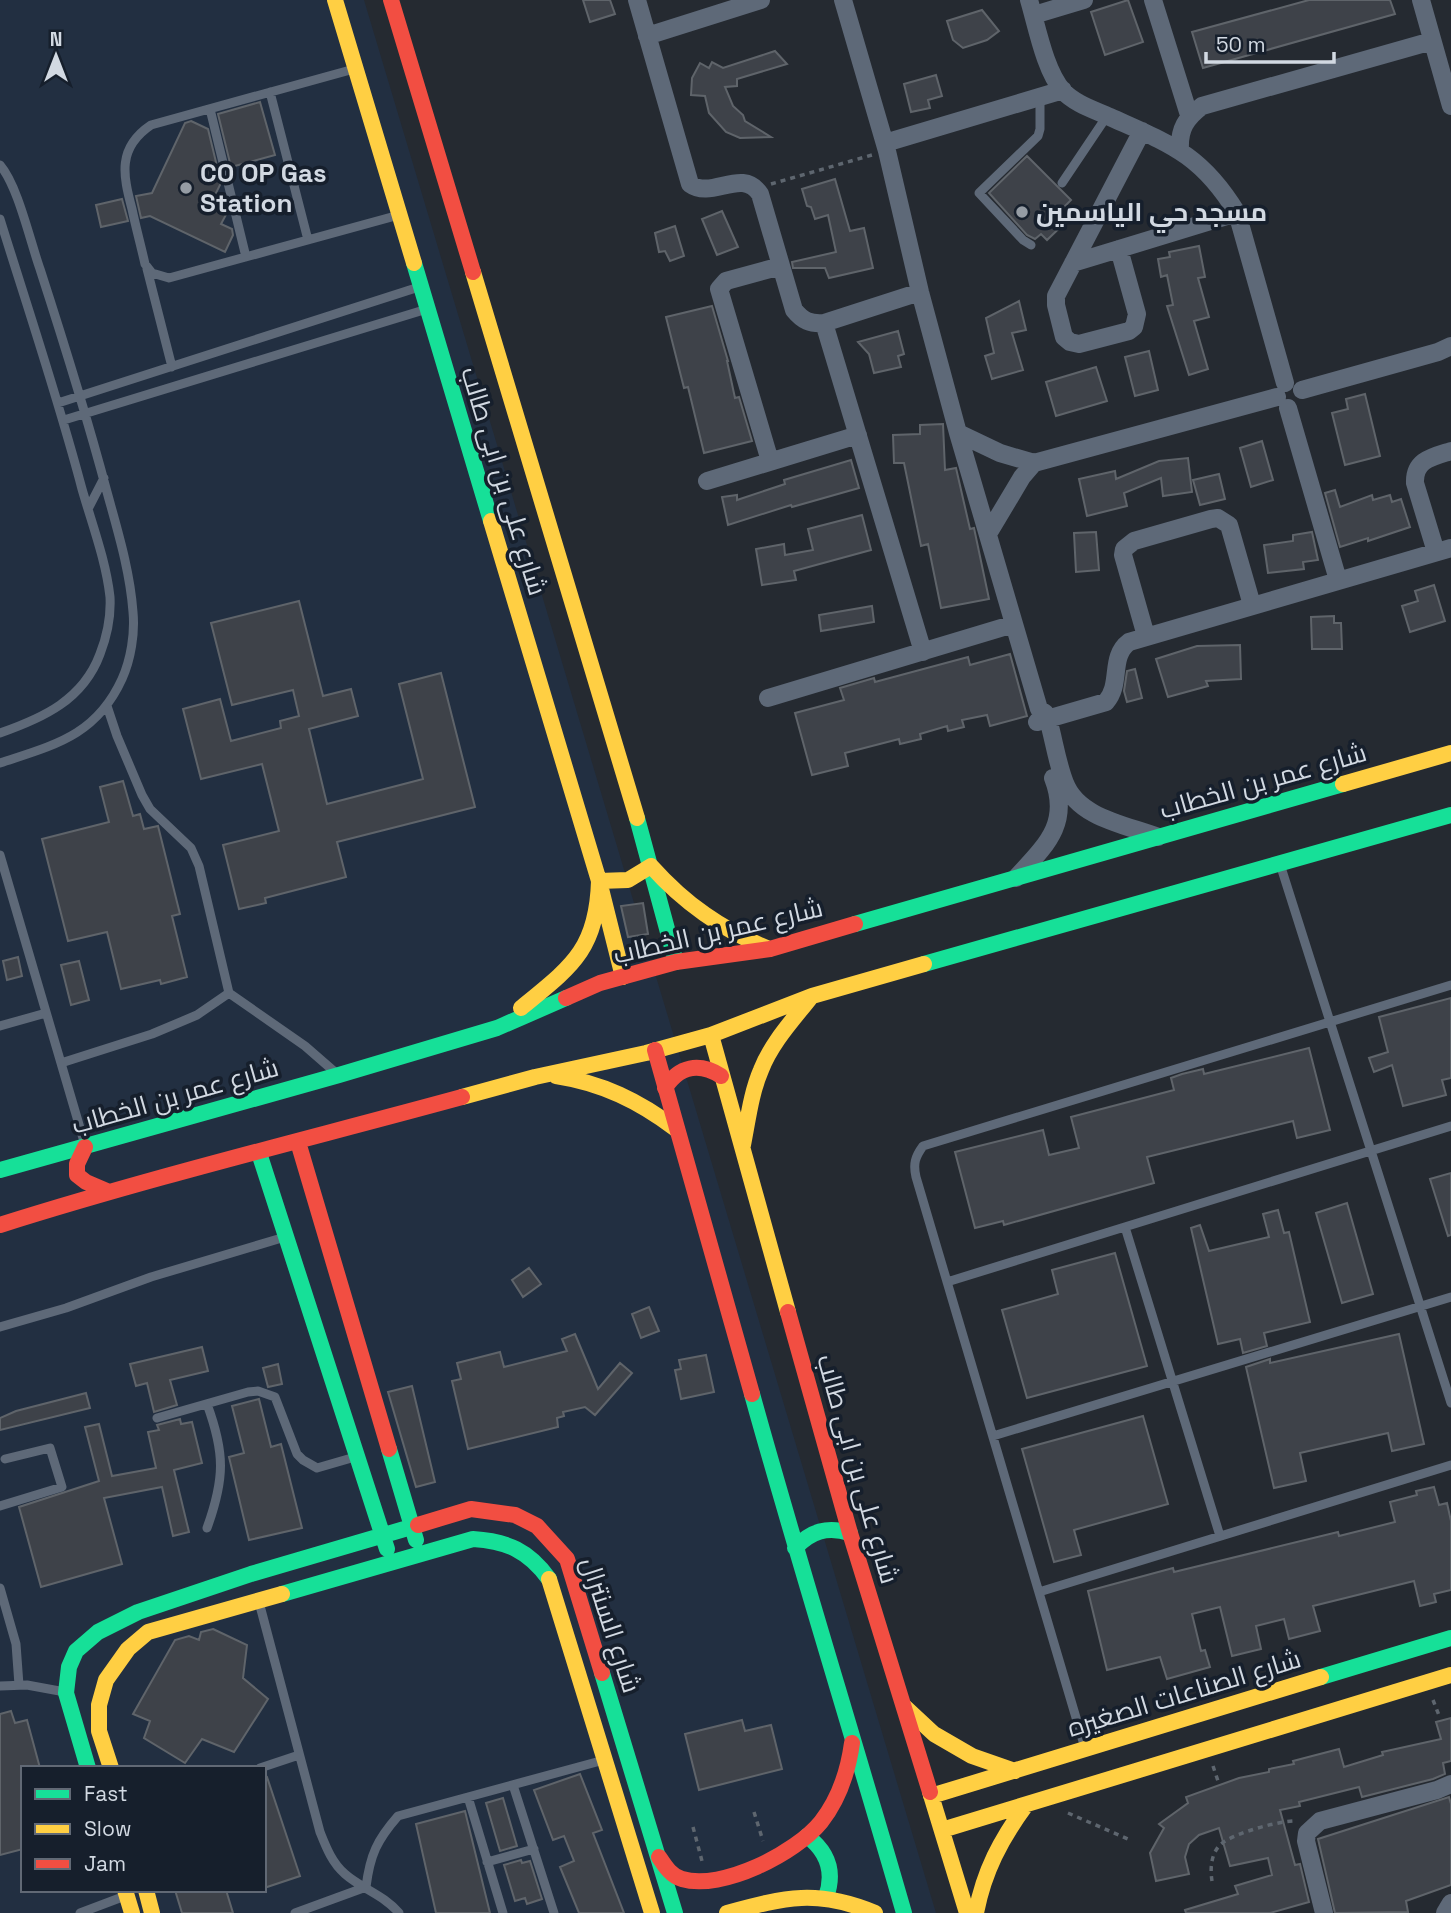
<svg xmlns="http://www.w3.org/2000/svg" width="1451" height="1913" font-family="'Space Grotesk',Cairo,sans-serif">
<style>
.built{fill:#222f41;fill-rule:evenodd}
.building{fill:#3e4249;stroke:#5f646a;stroke-width:2}
.lines{fill:none;stroke-linecap:round;stroke-linejoin:round}
.path{stroke:#5e666f;stroke-width:3.5;stroke-dasharray:5 5;stroke-linecap:butt}
.lane{stroke:#5e6978;stroke-width:9}
.street{stroke:#5e6978;stroke-width:18}
.fast{stroke:#16e098;stroke-width:16}
.slow{stroke:#ffcf43;stroke-width:16}
.jam{stroke:#f24e42;stroke-width:16}
.poi-dot{fill:#959ca4;stroke:#161f2c;stroke-width:2.5}
.labels{text-anchor:middle;dominant-baseline:central;stroke-width:7;stroke-linejoin:round;paint-order:stroke}
.poi-label{font-size:26px;font-weight:bold;fill:#d2d9e2;stroke:#161f2c;text-anchor:start}
.street-label{font-size:26px;fill:#d2d9e2;stroke:#161f2c}
</style>
<rect width="100%" height="100%" fill="#252a31"/>
<path class="built" d="M0,0H364L936,1913H0ZM23,1768H264V1890H23Z"/>
<path class="building" d="M583,0H610L615,14L590,22Z
M1128,0L1143,42L1105,55L1091,12Z
M1309,0H1390L1395,14L1203,68L1192,32Z
M982,10L999,31L987,40L963,48L953,40L947,21Z
M775,51L787,64L737,79V86L725,87L733,106L743,115L745,121L771,137L740,138L726,132L709,113L705,96L691,95L692,78L700,63L709,68L712,62L723,68Z
M936,75L942,96L928,100L930,108L911,112L904,84Z
M260,102L275,155L231,167L218,114Z
M191,121L208,129L221,183L214,197L225,202L228,211L221,224L232,229L233,235L225,252L150,216L141,218L136,196L152,193L185,123Z
M1027,156L1071,200L1065,206L1074,214L1047,240L1041,234L1035,239L1027,235L989,193Z
M835,179L850,231L864,228L873,268L829,278L825,268H793L792,262L836,252L828,215L815,219L811,207L807,206L802,189Z
M122,199L128,221L101,227L96,205Z
M722,211L738,247L717,255L702,219Z
M675,226L684,256L670,261L665,251L659,252L655,233Z
M1199,246L1205,277L1198,278L1209,317L1194,321L1208,369L1189,375L1167,306L1173,305L1167,275L1161,277L1158,259L1170,257L1169,252Z
M1019,301L1026,330L1012,333L1023,370L992,379L985,356L994,353L986,318Z
M712,306L728,361H727L735,398L739,397L752,441L704,453L688,387L684,388L666,317Z
M898,331L904,354L898,356L901,367L874,373L869,354L858,342Z
M1149,351L1158,390L1135,396L1125,357Z
M1096,367L1107,401L1056,416L1046,382Z
M1365,394L1380,456L1345,465L1332,413L1348,409L1346,399Z
M943,424L945,470L956,468L970,529L974,528L989,599L941,608L928,544L921,546L904,463H894L893,435L920,434V425Z
M1262,441L1273,480L1251,487L1240,448Z
M1188,458L1192,492L1163,496L1161,478L1124,493L1127,506L1087,516L1079,479L1115,471L1116,479L1159,461Z
M851,460L859,488L792,507L791,505L728,525L722,497L737,495V500L785,484L784,480Z
M1219,474L1225,499L1200,505L1193,480Z
M1335,490L1340,507L1372,495L1373,500L1390,495L1392,502L1401,499L1410,527L1368,541V538L1340,547L1325,493Z
M862,515L871,550L794,571L796,580L762,585L756,549L784,544L785,555L813,550L808,529Z
M1096,532L1099,570L1076,572L1074,533Z
M1312,532L1318,560L1303,562L1304,569L1268,573L1264,545L1293,541V535Z
M1434,585L1445,621L1410,632L1402,606L1418,601L1415,591Z
M299,601L323,696L351,689L358,716L309,729L327,804L423,779L399,684L441,673L475,807L337,842L346,877L265,898L266,903L239,909L223,845L279,831L262,764L201,779L183,709L220,699L231,741L281,728L280,721L299,716L293,690L232,705L211,623Z
M872,606L874,622L821,631L819,615Z
M1334,616V623H1341L1342,649H1312L1311,617Z
M1240,645L1241,679L1206,681L1208,686L1168,697L1156,659L1197,646Z
M1010,654L1027,716L990,726L987,715L962,720L964,727L948,731L947,726L920,734L921,739L900,744L899,739L845,753L848,766L812,775L795,713L844,700L840,688L874,678L875,682L968,657L970,665Z
M1135,669L1142,698L1127,702L1124,691L1127,671Z
M123,781L133,816L140,814L144,829L158,826L180,914L172,916L187,977L161,984L160,980L121,989L107,932L68,941L42,839L109,822L100,787Z
M643,903L648,934L628,937L621,906Z
M18,957L22,976L7,980L3,961Z
M79,961L89,1000L71,1005L61,965Z
M1451,998V1078L1442,1080L1446,1095L1403,1106L1392,1065L1374,1072L1369,1058L1388,1052L1379,1017Z
M1309,1048L1330,1130L1297,1138L1293,1121L1147,1157L1154,1183L1004,1225L1003,1221L975,1228L955,1152L1043,1130L1049,1155L1079,1148L1071,1117L1174,1090L1171,1078L1182,1074L1203,1069L1204,1074Z
M1451,1173V1235L1448,1236L1430,1179Z
M1347,1203L1373,1294L1342,1303L1316,1213Z
M1278,1210L1284,1233L1289,1232L1310,1322L1264,1333L1267,1346L1243,1353L1240,1339L1218,1344L1191,1228L1200,1225L1209,1251L1269,1237L1263,1214Z
M1115,1253L1147,1366L1027,1398L1002,1310L1058,1294L1052,1270Z
M529,1268L541,1284L523,1297L512,1280Z
M649,1307L659,1331L641,1338L632,1314Z
M575,1334L598,1389L620,1363L632,1373L595,1415L585,1407L563,1412L564,1416L557,1418L558,1427L468,1449L452,1381L461,1379L457,1363L500,1352L504,1367L567,1351L562,1339Z
M1399,1334L1424,1444L1392,1451L1388,1433L1300,1453L1306,1481L1274,1488L1246,1367L1270,1359V1363Z
M202,1347L208,1371L170,1380L177,1405L154,1412L147,1383L136,1386L130,1364Z
M706,1355L714,1392L681,1399L675,1370L681,1369L679,1360Z
M278,1364L282,1384L268,1387L263,1368Z
M412,1386L435,1482L416,1487L388,1392Z
M86,1393L90,1408L0,1430V1418L16,1411Z
M259,1399L271,1447L281,1444L302,1528L249,1540L229,1457L244,1453L232,1406Z
M1143,1416L1168,1504L1074,1530L1081,1555L1054,1562L1022,1449Z
M180,1419L181,1424L192,1422L202,1463L174,1470L189,1532L173,1536L162,1487L104,1498L122,1564L41,1587L19,1507L99,1481L85,1427L99,1424L112,1476L156,1468L148,1432L159,1430L157,1425Z
M1434,1487L1439,1505L1447,1503L1451,1521V1590L1434,1594L1436,1602L1420,1606L1414,1581L1313,1606L1320,1631L1289,1639L1284,1619L1256,1626L1261,1649L1232,1656L1220,1607L1192,1614L1201,1651L1205,1650L1210,1667L1167,1679L1160,1657L1107,1670L1088,1591L1173,1568L1174,1572L1338,1532L1339,1536L1395,1522L1390,1502L1417,1495L1416,1491Z
M213,1629L247,1645L243,1678L268,1699L234,1752L202,1739L185,1763L144,1738L150,1721L133,1714L175,1640L189,1636L199,1640L201,1632Z
M11,1711L15,1723L27,1720L40,1768H23V1849L0,1855V1714Z
M1451,1718V1761L1443,1763L1445,1774L1433,1779L1362,1797L1359,1787L1299,1802L1300,1806L1280,1810L1295,1865L1300,1864L1309,1902L1270,1913H1186L1185,1910L1238,1894L1235,1886L1272,1875L1268,1858L1230,1866L1219,1828L1199,1835L1189,1844L1185,1857L1189,1874L1156,1881L1150,1853L1164,1828L1159,1824L1188,1803L1186,1797L1239,1778L1269,1772V1769L1294,1764L1293,1761L1339,1749L1344,1767L1383,1755L1382,1752L1441,1739L1436,1722Z
M742,1720L745,1731L771,1725L782,1769L699,1790L685,1734Z
M580,1774L602,1830L593,1833L624,1913H579L560,1867L574,1861L564,1836L553,1840L534,1790Z
M267,1777L300,1876L264,1888V1778Z
M1449,1797L1451,1804V1885L1406,1901L1408,1912L1335,1913L1318,1839Z
M503,1798L517,1846L500,1851L486,1803Z
M465,1811L490,1913H436L416,1824Z
M521,1860L522,1863L530,1861L542,1899L527,1904L525,1898L515,1901L504,1865Z
M175,1890H226L233,1913H182Z"/>
<g class="lines">
<path class="path" d="M771,184L872,155
M1433,1700L1440,1718
M1213,1766L1218,1781
M754,1812L763,1841
M1068,1813L1130,1840
M693,1827L702,1861
M1212,1881C1210,1868 1211,1853 1221,1844C1234,1833 1281,1820 1297,1821"/>
<path class="lane" d="M354,69L151,125C117,148 123,175 132,209C136,228 141,246 145,264L152,273L169,278L399,215
M270,92L308,240
M210,109L246,257
M0,165C18,186 30,241 40,269C64,343 87,417 107,492C118,532 130,571 133,612C135,633 131,659 122,679C96,736 54,745 0,763
M1062,183L1107,116
M0,219C28,309 58,398 82,489C92,524 106,561 110,597C111,616 107,636 100,654C83,700 43,718 0,733
M1031,245L1023,240L979,193L1038,136L1040,129V97
M147,269L172,367
M58,403L419,287
M64,420L427,309
M88,509L104,478
M107,706L117,736L142,795L150,809L191,848L199,866L229,993L305,1046L336,1073
M0,855L85,1145
M1280,864L1451,1403
M0,1026L46,1013
M61,1063L152,1034L197,1015L229,993
M1125,1227L1220,1536
M947,1282L1451,1126
M0,1327L66,1308L151,1277L285,1237
M207,1404C225,1453 225,1478 207,1528
M157,1418L248,1392L258,1391L275,1397L297,1454L303,1460L317,1468L355,1457
M993,1436L1451,1297
M0,1506L62,1487L50,1448L5,1459
M0,1588L16,1644L19,1685
M1039,1592L1451,1465
M259,1602L320,1832C326,1847 332,1863 345,1874C362,1889 384,1895 399,1913
M0,1686L27,1685L65,1692
M1085,1748L916,1177C913,1164 915,1157 923,1146L1451,985
M260,1768L299,1755
M513,1785L554,1913
M468,1797L503,1913
M487,1862L534,1849
M80,1913L125,1896
M295,1913L366,1887C370,1855 377,1840 398,1816L604,1760"/>
<path class="street" d="M637,0L690,184C712,200 742,167 760,194L794,310C803,321 810,324 824,323L920,292
M843,0L887,151L920,292L958,433L1039,709L1045,713L1048,719C1054,740 1057,763 1065,783C1078,818 1127,825 1158,837
M1029,0C1037,27 1045,71 1063,91C1075,104 1095,110 1110,117C1170,144 1201,154 1237,213L1285,383
M1153,0L1189,115
M1421,0L1451,106
M1034,15L1084,0
M647,36L761,0
M885,143L1063,90
M1180,149C1179,129 1186,118 1202,106L1432,41
M1119,249L1137,314L1134,327L1129,331L1079,344L1070,342L1064,337L1056,305V296L1142,131
M1073,263L1237,213
M824,323L923,652
M1302,390L1438,352L1451,346
M1288,408L1338,580
M958,433L1000,453L1034,463L1277,397
M770,461L719,289L726,281L781,266
M707,481L858,435
M988,534L1022,477L1034,463
M1436,552L1415,483C1414,460 1432,457 1451,451
M1146,636L1123,555L1124,549L1134,541L1211,519L1218,518L1229,525L1252,605
M768,698L1014,624
M1037,722L1106,702C1122,684 1109,657 1129,642L1451,548
M1016,878C1045,846 1071,824 1053,778
M1324,1913L1306,1841L1307,1833L1320,1821L1437,1790L1451,1784
M1445,1913L1451,1903"/>
<path class="fast" d="M414,263L491,521
M637,818L676,962
M855,924L1343,784
M924,964L1451,815
M259,1153L387,1549
M0,1170L339,1075L497,1028L566,998
M752,1394C800,1567 854,1739 904,1913
M389,1449L416,1540
M795,1548C811,1531 827,1526 850,1533
M282,1594L473,1539C507,1541 529,1551 549,1579
M602,1673L675,1913
M1321,1677L1451,1638
M88,1768L66,1693L69,1667L76,1651L98,1632L138,1612L251,1574L418,1525
M807,1836C828,1852 835,1872 826,1897"/>
<path class="slow" d="M335,0L414,263
M473,272L637,818
M491,521L599,881L623,977
M1343,784L1451,753
M521,1008C571,967 597,950 599,881L628,880L651,866C685,904 722,930 769,949
M711,1035L788,1312
M556,1076C602,1083 639,1101 676,1129
M462,1097L535,1077L646,1053L711,1035L812,996L924,964
M743,1145C748,1120 751,1093 761,1070C772,1042 793,1020 811,997
M549,1579L652,1913
M905,1707L934,1734L972,1756L1015,1771
M111,1768L99,1731V1705L106,1680L128,1649L148,1632L282,1594
M930,1792L967,1913
M931,1796L1321,1677
M942,1830L1451,1675
M125,1890L132,1913
M146,1890L152,1913
M727,1913C786,1897 817,1889 875,1913
M976,1913C984,1871 1001,1839 1026,1805"/>
<path class="jam" d="M391,0L473,272
M566,998L600,983L676,962L770,949L855,924
M655,1050L752,1394
M665,1088C679,1066 699,1062 721,1076
M298,1142L389,1449
M85,1147L77,1164V1175L86,1182L107,1191
M0,1225C152,1177 308,1139 462,1097
M788,1312L850,1533L930,1792
M418,1525L471,1509L515,1515L537,1526L567,1559L602,1673
M659,1857C665,1866 671,1876 682,1879C722,1891 796,1853 821,1822C839,1799 848,1772 852,1743"/>
</g>
<g class="poi-dot">
<circle cx="186" cy="188" r="7"/>
<circle cx="1022" cy="212" r="7"/>
</g>
<g class="labels">
<g class="poi-label">
<text x="200" y="173">CO OP Gas<tspan x="200" dy="30">Station</tspan></text>
<text x="1036" y="212">مسجد حي الياسمين</text>
</g>
<g class="street-label">
<text transform="translate(504 481) rotate(73)">شارع على بن ابى طالب</text>
<text transform="translate(1263 781) rotate(-16)">شارع عمر بن الخطاب</text>
<text transform="translate(718 931) rotate(-13)">شارع عمر بن الخطاب</text>
<text transform="translate(175 1096) rotate(-16)">شارع عمر بن الخطاب</text>
<text transform="translate(858 1469) rotate(74)">شارع على بن ابى طالب</text>
<text transform="translate(611 1625) rotate(72)">شارع السنترال</text>
<text transform="translate(1184 1693) rotate(-17)">شارع الصناعات الصغيره</text>
</g>
</g>
<rect x="21" y="1766" width="245" height="126" fill="#161f2c" stroke="#616975" stroke-width="2"/>
<rect x="35" y="1789" width="35" height="10" fill="#16e098" stroke="#616975" stroke-width="2"/>
<text x="84" y="1801" font-size="21" fill="#d2d9e2">Fast</text>
<rect x="35" y="1824" width="35" height="10" fill="#ffcf43" stroke="#616975" stroke-width="2"/>
<text x="84" y="1836" font-size="21" fill="#d2d9e2">Slow</text>
<rect x="35" y="1859" width="35" height="10" fill="#f24e42" stroke="#616975" stroke-width="2"/>
<text x="84" y="1871" font-size="21" fill="#d2d9e2">Jam</text>
<g transform="translate(56 56)" stroke="#161f2c" stroke-width="5" paint-order="stroke">
<path d="M0-5L12 26L0 18L-12 26Z" fill="#d2d9e2"/>
<text y="-10" font-size="19" font-weight="bold" text-anchor="middle" fill="#d2d9e2">N</text>
</g>
<path d="M1206 52v10h128v-10" fill="none" stroke="#d2d9e2" stroke-width="3.5"/>
<text x="1216" y="52" font-size="21" fill="#d2d9e2" stroke="#161f2c" stroke-width="5" paint-order="stroke">50 m</text>
</svg>
